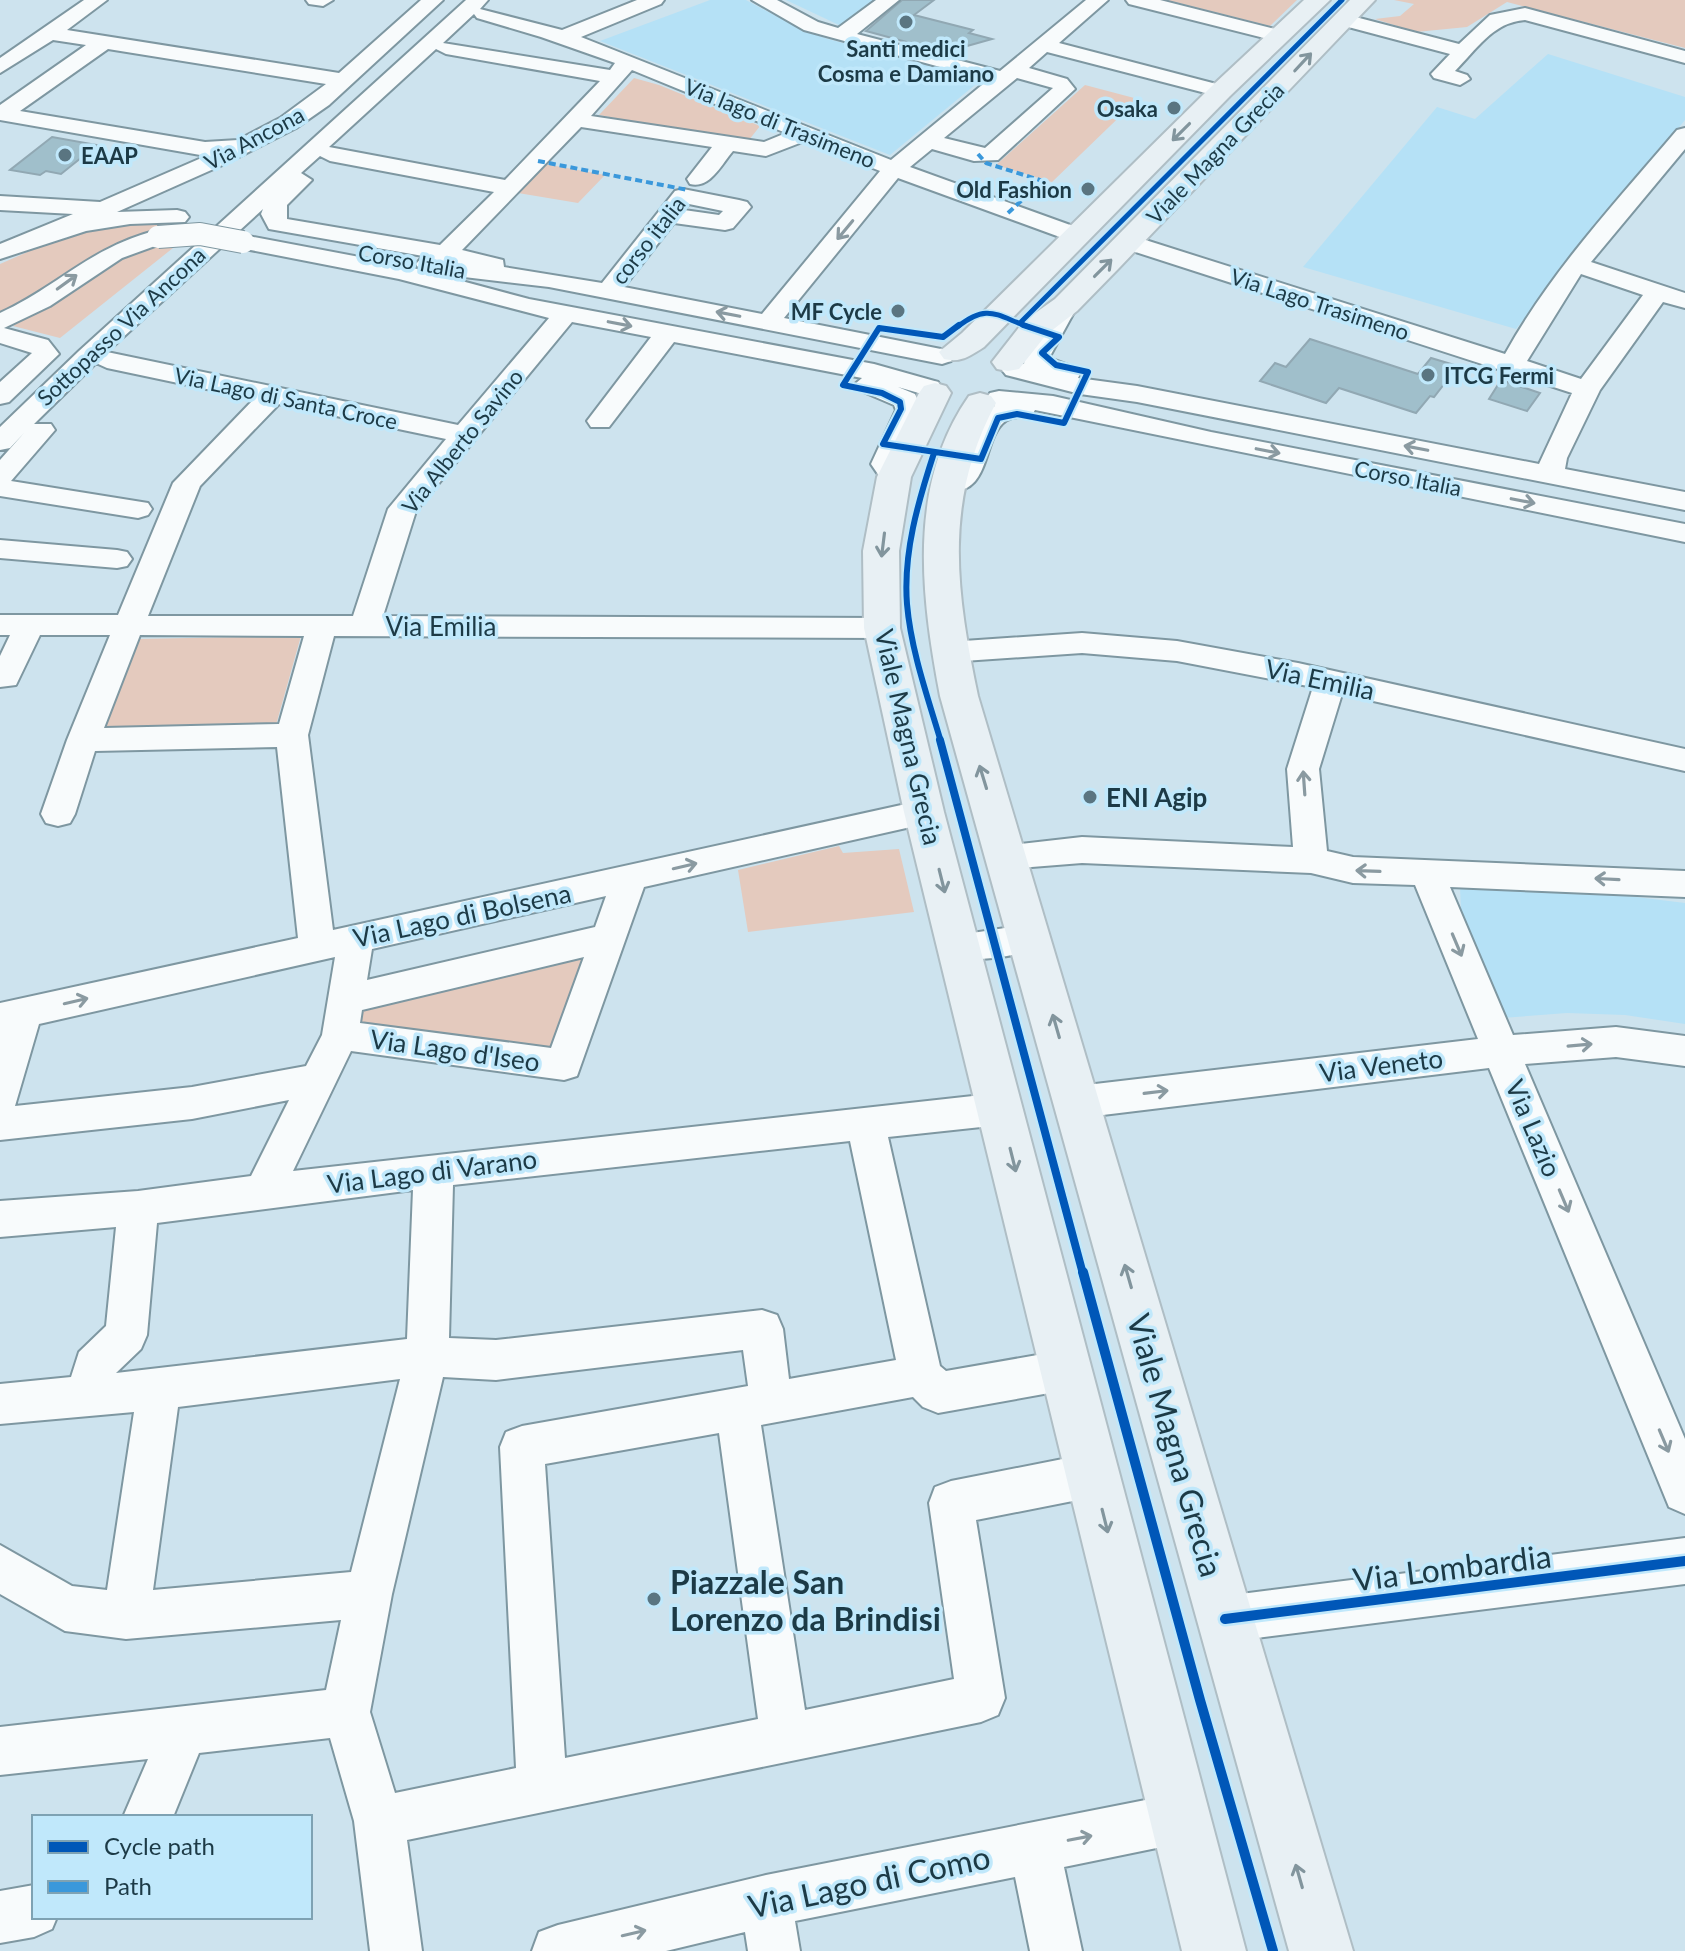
<svg xmlns="http://www.w3.org/2000/svg" width="1685" height="1951" font-family="Lato,sans-serif">
<style>
.built{fill:#b5e1f6}
.green{fill:#e4cabe}
.building{fill:#a0bfcb;stroke:#91a8b3;stroke-width:2}
.lines{fill:none;stroke-linecap:round;stroke-linejoin:round}
.minor-casing{stroke:#7e97a1;stroke-width:4}
.major-casing{stroke:#afbec5;stroke-width:4}
.minor{fill:#f8fbfc;fill-rule:evenodd}
.major{fill:#e8f0f4;fill-rule:evenodd}
.minor-bridge-casing{stroke:#7e97a1;stroke-width:24;stroke-linecap:butt}
.minor-bridge{stroke:#f8fbfc;stroke-width:22}
.quiet{stroke:#3a98db;stroke-width:4;stroke-dasharray:7 4;stroke-linecap:butt}
.cycleway-far3-casing{stroke:#c0e8fb;stroke-width:8}
.cycleway-far2-casing{stroke:#c0e8fb;stroke-width:10}
.cycleway-far1-casing{stroke:#c0e8fb;stroke-width:13}
.cycleway-casing{stroke:#c0e8fb;stroke-width:15}
.cycleway-far3{stroke:#0057b8;stroke-width:5}
.cycleway-far2{stroke:#0057b8;stroke-width:6}
.cycleway-far1{stroke:#0057b8;stroke-width:8}
.cycleway{stroke:#0057b8;stroke-width:10}
.oneway{stroke:#82959d}
.oneway2{stroke:#8a9aa1}
.poi-dot{fill:#5a7581;stroke:#c0e8fb;stroke-width:3}
.labels{text-anchor:middle;dominant-baseline:central;stroke-width:7;stroke-linejoin:round;paint-order:stroke}
.far-poi-label{font-size:22px;font-weight:bold;fill:#1c3a46;stroke:#c0e8fb;text-anchor:end}
.far-street-label{font-size:22px;fill:#1c3a46;stroke:#c0e8fb}
.street-label{font-size:26px;fill:#1c3a46;stroke:#c0e8fb}
.poi-label{font-size:26px;font-weight:bold;fill:#1c3a46;stroke:#c0e8fb;text-anchor:start}
.near-street-label{font-size:32px;fill:#1c3a46;stroke:#c0e8fb}
.near-poi-label{font-size:32px;font-weight:bold;fill:#1c3a46;stroke:#c0e8fb;text-anchor:start}
</style>
<rect width="100%" height="100%" fill="#cde3ee"/>
<path class="built" d="M710,0H746L802,30L828,39L981,80L890,155L600,41Z
M786,0H878L841,26Z
M1548,54L1685,97V120L1516,329L1303,267L1437,107L1475,119Z
M1460,888L1587,891L1685,903V1024L1625,1015L1567,1013L1502,1018L1462,931Z"/>
<path class="green" d="M1167,0H1297L1270,26Z
M1394,0H1685V48L1507,2L1467,27L1416,32L1375,19L1400,16L1414,4Z
M634,78L659,85L760,126L749,140L739,141L599,115Z
M1085,85L1138,99L1052,182L996,165Z
M545,164L605,175L578,203L518,193Z
M153,220L177,223L179,226L120,242L95,255L39,296L0,317V264L73,232Z
M147,244H178L60,338L13,326L58,295Z
M301,636L276,725L101,731L135,639Z
M839,846L843,853L899,849L914,912L748,932L738,870Z
M585,952L594,959L560,1055L346,1029L349,1007Z"/>
<path class="building" d="M902,0H934L914,15L973,30L969,33L992,39L960,48L962,57L866,31Z
M52,137L97,145L61,174L46,171L40,175L10,170Z
M1310,339L1418,374L1431,358L1458,366L1434,397L1430,396L1416,413L1339,388L1326,403L1260,381L1275,363L1286,367Z
M1501,380L1540,393L1527,411L1489,399Z"/>
<g class="lines">
<defs>
<path id="minor" d="M84,0H107L67,30L339,73L421,0H443L329,105L296,128L227,163L117,212L177,210L185,212L189,217L185,222L130,224L86,231L0,259V244L73,214L0,210V196L100,202L206,156L0,120V105L86,45L53,40L0,73V58ZM108,49L326,84L280,118L238,140L205,142L20,111Z
M306,0H333L323,6L309,4Z
M466,0H488L480,9L562,30L637,0H664L661,4L581,37L891,160L988,80L804,30L752,0H777L818,22L838,28L876,0H899L857,34L1000,71L1086,0H1108L1059,43L1228,87L1232,91L1221,97L1047,52L1029,68L1067,79L1075,89L998,160L974,161L932,149L910,167L1084,230L1088,235L1084,240H1068L898,178L784,318L951,351L955,356L951,361L942,364L549,287L464,277L455,275L452,270L460,264C444,260 436,273 419,269L416,264L423,256L269,229L261,214L263,209L107,352L458,425L549,318L399,279L235,247L231,242L235,237L243,235L402,265L529,299L874,364L938,382L942,388L938,394L929,396L898,387L915,394L922,410L899,464L908,477L904,483L894,485L884,483L871,464L896,410L894,405L859,390L855,384L862,378L674,342L609,427H591L587,421L651,337L572,322L416,511L383,616L882,618L893,621L897,628L893,635L882,638L334,636L308,735L333,930L924,800L936,803L941,812L936,821L924,824L644,887L577,1076L564,1080L351,1051L293,1171L1000,1093L1014,1098L1019,1109L1014,1120L1000,1125L888,1137L940,1366L946,1371L1066,1350L1081,1356L1087,1370L1081,1384L1066,1390L938,1413L923,1407L913,1397L761,1425L805,1710L954,1679L929,1503L935,1487L951,1481L1093,1453L1109,1460L1115,1475L1109,1490L1093,1497L976,1520L1005,1698L998,1715L981,1722L407,1840L422,1951H370L354,1821L330,1738L199,1753L173,1817H123L148,1759L0,1775V1727L326,1690L341,1620L126,1639L65,1631L0,1594V1545L72,1586L107,1590L134,1412L0,1424V1384L71,1377L79,1352L106,1326L116,1227L0,1237V1201L138,1191L251,1176L289,1100L192,1119L0,1140V1003L298,938L277,747L95,751L75,814L70,823L58,826L46,823L41,814L67,740L110,635H40L16,685L0,687V656L10,635H0V615H118L173,483L254,399L107,368L96,363L34,424H51L55,430L11,481L148,503L152,509L148,515L138,518L0,496V460L24,433L10,448L0,450V427L79,351ZM474,14L477,18L541,37L615,63L610,70L443,43ZM436,49L446,54L600,81L505,180L329,147ZM632,70L786,133L764,142L591,116ZM1017,78L1053,88L985,148L944,138ZM581,127L712,147L687,179L690,184C710,189 721,165 733,151L766,156L805,141L880,171L762,314L624,287L674,223L725,230L733,228L751,207L747,202L739,200L683,189L675,191L602,283L504,267L503,260L462,250ZM320,156L330,161L494,192L440,245L287,219V205L312,180L301,173ZM689,204L723,211L719,215L684,210ZM279,404L446,439L388,509L353,616H148L200,486ZM140,635L304,636L279,724L104,728ZM606,896L595,927L367,980L372,949ZM335,957L322,1035L306,1066L192,1087L15,1106L39,1024ZM584,957L551,1048L360,1023L362,1010ZM850,1141L896,1360L789,1379L783,1329L777,1315L762,1310L496,1340L449,1338L453,1185ZM413,1190L407,1339L116,1373L141,1349L147,1335L157,1223ZM743,1350L748,1386L522,1426L506,1432L500,1447L516,1768L395,1793L370,1712L392,1594L443,1377L496,1380ZM400,1379L351,1572L153,1590L178,1407ZM719,1433L758,1719L565,1758L545,1464Z
M1126,0H1160L1287,32L1290,36L1280,42L1129,4Z
M1525,8L1685,51V63L1525,20C1493,22 1476,50 1455,71L1467,75L1470,79L1460,85L1434,78L1431,74L1450,54L1337,24L1334,20L1344,14L1459,44L1490,15Z
M1685,128V149L1591,262L1685,293V308L1663,302L1600,390L1567,458L1565,469L1685,492V510L1137,402L1080,394L1006,375L1002,370L1006,365L1024,364L1027,347L1054,305L1057,300H1075L1078,305L1049,358L1076,368L1080,374L1078,378L1137,386L1539,464L1572,393L1120,247L1116,242L1120,237H1136L1505,354C1551,271 1616,202 1677,130ZM1581,274L1643,295L1581,379L1527,361Z
M158,230L166,232L170,237L166,242L122,258L50,306L4,328L48,340L59,354L9,402L0,404V382L32,353L0,343V313C59,286 90,247 158,230Z
M999,391L1053,396L1211,432L1685,524V542L1035,410L1032,415C1022,417 1009,416 1002,424C982,444 990,501 942,489L938,483C943,475 952,473 957,465C971,444 967,416 995,406L986,399L990,393Z
M0,540L117,550L127,552L132,559L127,566L117,568L0,558Z
M1082,633L1177,641L1298,663L1685,749V771L1342,694L1319,769L1327,851L1353,857L1685,871V897L1450,887L1513,1035L1616,1027L1685,1036V1066L1616,1057L1525,1064L1685,1439V1514L1669,1507L1489,1068L1078,1118L1065,1113L1059,1102L1065,1091L1078,1086L1478,1039L1415,885L1353,883L1311,873L1082,863L1007,869L995,865L990,856L995,847L1082,837L1293,847L1287,769L1313,687L1177,661L1082,653L949,662L938,659L934,652L938,645L949,642Z
M1031,924L1044,928L1049,938L1044,948C1019,955 970,964 946,957L941,947L946,937Z
M1685,1538V1584L1225,1642L1208,1636L1202,1619L1208,1602L1225,1596Z
M1181,1793L1199,1800L1206,1818L1199,1836L1181,1843L1064,1867L1082,1951H1030L1015,1877L795,1921L800,1951H748L745,1932L666,1951H532L539,1932L558,1925L766,1875Z
M34,1885V1917H57L52,1929L34,1937L0,1943V1891Z"/>
<path id="major" d="M1304,0H1330L1230,96L984,347C970,356 961,363 944,359L939,352L962,333L1212,86Z
M1350,0H1375L1119,268L1077,311L1046,335L1019,369L1008,371L997,369L992,362L1024,321L1055,299Z
M935,383L946,386L951,393L911,477L899,551L900,628L944,812L1246,1951H1182L904,812L864,628L863,551L877,477L919,393L924,386Z
M980,393L991,396L996,403C943,501 956,591 978,696L1353,1951H1289L940,696C921,596 907,485 969,396Z"/>
</defs>
<use href="#minor" class="minor-casing"/>
<use href="#major" class="major-casing"/>
<use href="#minor" class="minor"/>
<use href="#major" class="major"/>
<defs>
<path id="minor-bridge" d="M158,237L200,234L243,242"/>
</defs>
<use href="#minor-bridge" class="minor-bridge-casing"/>
<use href="#minor-bridge" class="minor-bridge"/>
<path class="quiet" d="M978,154L986,163L1043,181
M538,161L688,190
M1008,213L1044,180"/>
<defs>
<path id="cycleway-far3" d="M1020,323L1342,0
M957,327C988,303 995,315 1029,327"/>
<path id="cycleway-far2" d="M959,325L943,337L879,328L843,385L882,393L900,402L901,409L883,444L981,459L998,418L1017,414L1064,423L1088,372L1056,365L1042,353L1059,337L1023,325
M934,453C918,502 903,553 907,604C911,651 928,698 941,742"/>
<path id="cycleway-far1" d="M940,740L1083,1274"/>
<path id="cycleway" d="M1083,1272L1200,1700L1273,1951
M1225,1619L1685,1561"/>
</defs>
<use href="#cycleway-far3" class="cycleway-far3-casing"/>
<use href="#cycleway-far2" class="cycleway-far2-casing"/>
<use href="#cycleway-far1" class="cycleway-far1-casing"/>
<use href="#cycleway" class="cycleway-casing"/>
<use href="#cycleway-far3" class="cycleway-far3"/>
<use href="#cycleway-far2" class="cycleway-far2"/>
<use href="#cycleway-far1" class="cycleway-far1"/>
<use href="#cycleway" class="cycleway"/>
</g>
<defs><path id="oneway-shaft" d="M-6 0H5M1.5-3L5.5 0L1.5 3" fill="none" stroke-width="1.6" stroke-linecap="round" stroke-linejoin="round" transform="scale(2)"/></defs>
<g class="oneway">
<use href="#oneway-shaft" transform="translate(1303 62) rotate(-47)"/>
<use href="#oneway-shaft" transform="translate(1181 132) rotate(135)"/>
<use href="#oneway-shaft" transform="translate(1103 268) rotate(-45)"/>
<use href="#oneway-shaft" transform="translate(883 545) rotate(97)"/>
<use href="#oneway-shaft" transform="translate(983 777) rotate(-107)"/>
<use href="#oneway-shaft" transform="translate(942 881) rotate(76)"/>
<use href="#oneway-shaft" transform="translate(1056 1026) rotate(-106)"/>
<use href="#oneway-shaft" transform="translate(1013 1160) rotate(76)"/>
<use href="#oneway-shaft" transform="translate(1128 1276) rotate(-106)"/>
<use href="#oneway-shaft" transform="translate(1105 1521) rotate(76)"/>
<use href="#oneway-shaft" transform="translate(1299 1876) rotate(-106)"/>
</g>
<g class="oneway2">
<use href="#oneway-shaft" transform="translate(845 230) rotate(130)"/>
<use href="#oneway-shaft" transform="translate(67 282) rotate(-36)"/>
<use href="#oneway-shaft" transform="translate(728 314) rotate(-169)"/>
<use href="#oneway-shaft" transform="translate(620 324) rotate(11)"/>
<use href="#oneway-shaft" transform="translate(1416 448) rotate(-169)"/>
<use href="#oneway-shaft" transform="translate(1268 451) rotate(11)"/>
<use href="#oneway-shaft" transform="translate(1523 501) rotate(11)"/>
<use href="#oneway-shaft" transform="translate(1304 783) rotate(-94)"/>
<use href="#oneway-shaft" transform="translate(685 866) rotate(-13)"/>
<use href="#oneway-shaft" transform="translate(1368 871) rotate(-178)"/>
<use href="#oneway-shaft" transform="translate(1607 879) rotate(-177)"/>
<use href="#oneway-shaft" transform="translate(1457 945) rotate(67)"/>
<use href="#oneway-shaft" transform="translate(76 1001) rotate(-13)"/>
<use href="#oneway-shaft" transform="translate(1580 1045) rotate(-5)"/>
<use href="#oneway-shaft" transform="translate(1156 1092) rotate(-7)"/>
<use href="#oneway-shaft" transform="translate(1564 1201) rotate(67)"/>
<use href="#oneway-shaft" transform="translate(1664 1441) rotate(67)"/>
<use href="#oneway-shaft" transform="translate(1080 1838) rotate(-11)"/>
<use href="#oneway-shaft" transform="translate(634 1933) rotate(-13)"/>
</g>
<g class="poi-dot">
<circle cx="906" cy="22" r="8"/>
<circle cx="1174" cy="108" r="8"/>
<circle cx="65" cy="155" r="8"/>
<circle cx="1088" cy="189" r="8"/>
<circle cx="898" cy="311" r="8"/>
<circle cx="1428" cy="375" r="8"/>
<circle cx="1090" cy="797" r="8"/>
<circle cx="654" cy="1599" r="8"/>
</g>
<g class="labels">
<g class="far-poi-label">
<text x="906" y="48" text-anchor="middle">Santi medici<tspan x="906" dy="25">Cosma e Damiano</tspan></text>
<text x="1158" y="108">Osaka</text>
<text x="81" y="155" text-anchor="start">EAAP</text>
<text x="1072" y="189">Old Fashion</text>
<text x="882" y="311">MF Cycle</text>
<text x="1444" y="375" text-anchor="start">ITCG Fermi</text>
</g>
<g class="far-street-label">
<text transform="translate(780 123) rotate(22)">Via lago di Trasimeno</text>
<text transform="translate(254 138) rotate(-28)">Via Ancona</text>
<text transform="translate(1215 153) rotate(-46)">Viale Magna Grecia</text>
<text transform="translate(648 240) rotate(-52)">corso italia</text>
<text transform="translate(412 261) rotate(10)">Corso Italia</text>
<text transform="translate(1320 304) rotate(18)">Via Lago Trasimeno</text>
<text transform="translate(121 326) rotate(-43)">Sottopasso Via Ancona</text>
<text transform="translate(286 398) rotate(12)">Via Lago di Santa Croce</text>
<text transform="translate(462 441) rotate(-51)">Via Alberto Savino</text>
<text transform="translate(1408 478) rotate(11)">Corso Italia</text>
</g>
<g class="street-label">
<text x="441" y="626">Via Emilia</text>
<text transform="translate(1320 679) rotate(12)">Via Emilia</text>
<text transform="translate(909 737) rotate(77)">Viale Magna Grecia</text>
<text transform="translate(462 915) rotate(-12)">Via Lago di Bolsena</text>
<text transform="translate(455 1050) rotate(8)">Via Lago d'Iseo</text>
<text transform="translate(1381 1065) rotate(-7)">Via Veneto</text>
<text transform="translate(1534 1128) rotate(67)">Via Lazio</text>
<text transform="translate(432 1171) rotate(-7)">Via Lago di Varano</text>
</g>
<g class="poi-label">
<text x="1106" y="797">ENI Agip</text>
</g>
<g class="near-street-label">
<text transform="translate(1176 1445) rotate(74)">Viale Magna Grecia</text>
<text transform="translate(1452 1567) rotate(-7)">Via Lombardia</text>
<text transform="translate(869 1881) rotate(-12)">Via Lago di Como</text>
</g>
<g class="near-poi-label">
<text x="670" y="1581">Piazzale San<tspan x="670" dy="37">Lorenzo da Brindisi</tspan></text>
</g>
</g>
<rect x="32" y="1815" width="280" height="104" fill="#c0e8fb" stroke="#7ea2b3" stroke-width="2"/>
<rect x="48" y="1841" width="40" height="12" fill="#0057b8" stroke="#7ea2b3" stroke-width="2"/>
<text x="104" y="1855" font-size="24" fill="#1c3a46">Cycle path</text>
<rect x="48" y="1881" width="40" height="12" fill="#3a98db" stroke="#7ea2b3" stroke-width="2"/>
<text x="104" y="1895" font-size="24" fill="#1c3a46">Path</text>
</svg>
